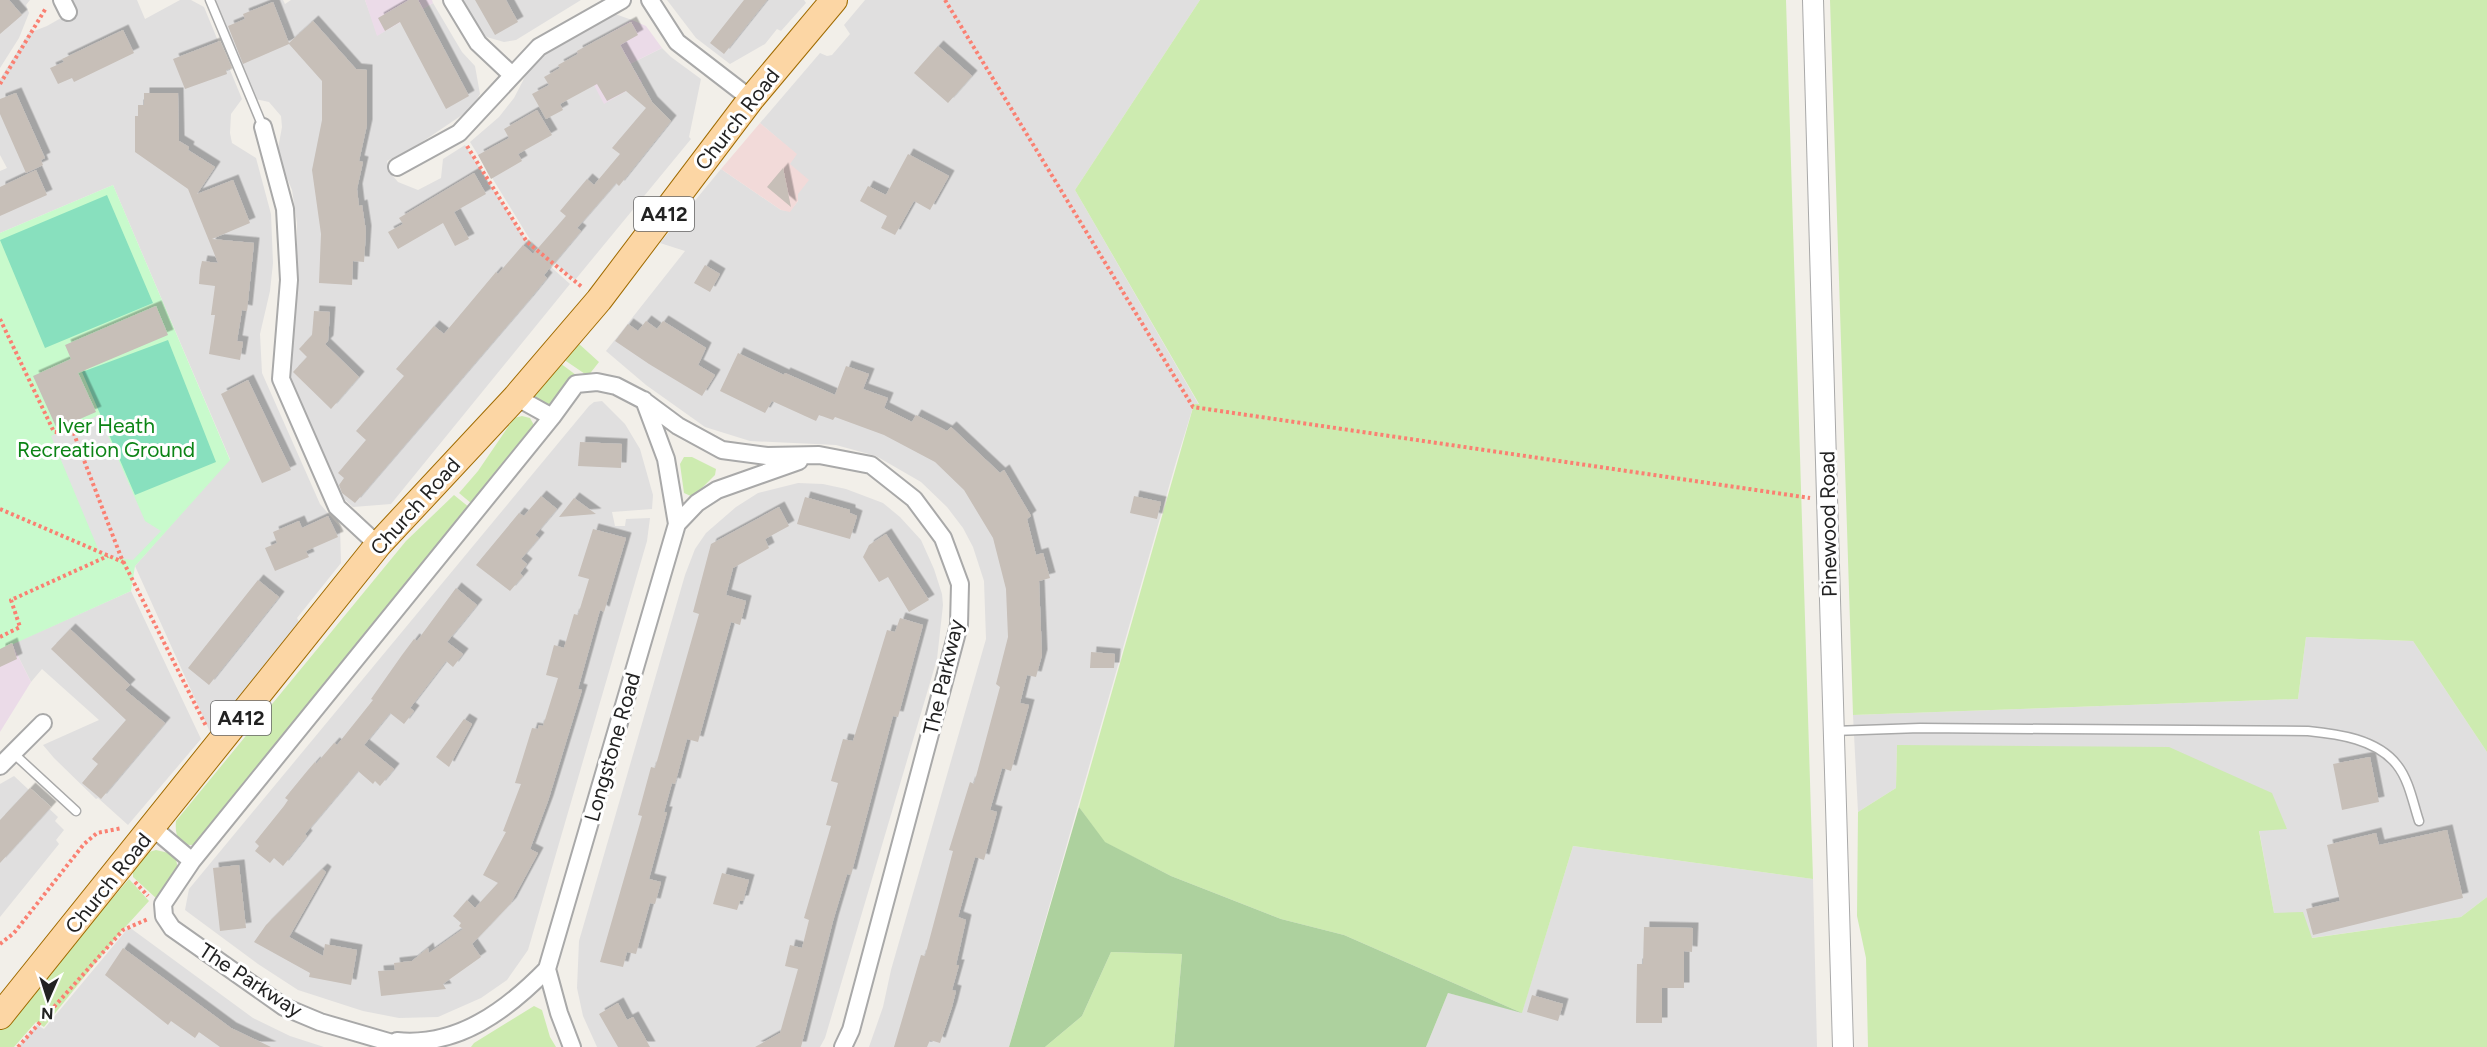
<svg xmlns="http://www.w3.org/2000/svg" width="2487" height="1047" font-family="Figtree,sans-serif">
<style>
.residential{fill:#e0dfdf}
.commercial{fill:#f2dad9}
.industrial{fill:#ebdbe8}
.grass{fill:#cdebb0}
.forest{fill:#add19e}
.park{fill:#c8facc}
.pitch{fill:#88e0be}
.parking{fill:#e2e2e2}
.building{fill:#c7bfb8;filter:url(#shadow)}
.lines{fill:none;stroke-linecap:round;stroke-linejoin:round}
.service-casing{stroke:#a9a9a9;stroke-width:11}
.minor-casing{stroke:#a9a9a9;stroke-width:20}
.tertiary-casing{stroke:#a9a9a9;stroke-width:22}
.primary-casing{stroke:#a06b00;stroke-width:28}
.path{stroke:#fa8072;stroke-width:4;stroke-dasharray:3 3;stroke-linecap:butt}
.service{stroke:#fff;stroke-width:8}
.minor{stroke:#fff;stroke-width:16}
.tertiary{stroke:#fff;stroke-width:20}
.primary{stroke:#fcd6a4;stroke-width:26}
.labels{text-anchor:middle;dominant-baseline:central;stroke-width:6;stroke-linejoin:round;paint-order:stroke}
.shield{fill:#fff;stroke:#646464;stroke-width:1.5}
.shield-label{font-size:20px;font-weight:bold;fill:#222}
.street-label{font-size:21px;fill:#222;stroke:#fff}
.park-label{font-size:21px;fill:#0c8416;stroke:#fff}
</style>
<defs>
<filter id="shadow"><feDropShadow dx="5.5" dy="-5.5" stdDeviation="0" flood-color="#0004"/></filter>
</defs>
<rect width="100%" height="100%" fill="#f2efe9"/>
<path class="residential" d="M0,0H30L26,5L29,13L19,38L0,68Z
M70,0H137L145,19L180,0H191L204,7L242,99L231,114L230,133L232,143L256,158L271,214L273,263L270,291L260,334L262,373L320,504L340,527L341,563L297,618L300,624L210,732L135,566L230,459L113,185L0,233V171L7,168L0,155V79L29,33L47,26L75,10Z
M212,0H283L285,4L291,0H365L378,35L433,3L462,52L475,66L480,94L471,109L416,146L387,161L392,175L398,182L418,190L441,178L443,159L465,145L531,249L570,284L391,504L353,507L343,498L327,468L288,378L297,261V223L292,190L277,154L282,127L281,116L269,102L250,98Z
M462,0H581L516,40L504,42L483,36Z
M667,0H804L806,3L781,31L777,29L765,44L730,64L696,38Z
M865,0H1200L1075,190L1199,405L1194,404L1176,462L1009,1047H869L883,1007L891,970L986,639L984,581L973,547L963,528L947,507L921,482L876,456L836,445L750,441L705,427L646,385L606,351L685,251L660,243L721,169L781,210L790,211L798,201V194L789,164L796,154L760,123L820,53L827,56L832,55L850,34L844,25Z
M615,14L632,20L577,53L642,82L630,64L662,48L671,57L701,79L689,137L691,139L575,280L534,246L470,142L499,117L514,98L528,71L540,56Z
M602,401L625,424L640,449L653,495L652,509L612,512L615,526H625L626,519L650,518L647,541L528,950L507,980L481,998L438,1017L399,1018L363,1011L298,990L258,964L185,910L189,889L589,406L594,402Z
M798,483L823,484L846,489L883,503L900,517L921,540L934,569L942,594L943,605L937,659L825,1038L820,1047H597L583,1016L577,988L579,941L685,575L695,549L706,533L736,507L758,493Z
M131,591L201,739L128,825L98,798L96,799L54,758L43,745L99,720L42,669L31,682L12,644Z
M2306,637L2413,641L2487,752V897L2461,917L2311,938L2274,913L2259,830L2287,828L1897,746L1896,788L1858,812L1853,715L2298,699Z
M14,776L58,817L55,821L64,830L56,840L59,844L0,917V784Z
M1573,846L1813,879L1817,1047H1426L1448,993L1522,1012Z
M129,927L253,1018L290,1036L324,1047H18L37,1025L44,1029Z"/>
<path class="commercial" d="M760,123L797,154L790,164L809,180L798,194V201L790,212L781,210L721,169Z"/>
<path class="industrial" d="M365,0H432L433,3L377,36Z
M632,20L646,26L662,48L630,64L642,82L604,104L577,53Z
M12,644L31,682L0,732V650Z"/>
<path class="grass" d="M1200,0H1786L1813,879L1573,846L1522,1013L1344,935L1281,919L1171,876L1104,842L1079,807L1194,404H1199L1075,190Z
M1830,0H2487V752L2413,641L2306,637L2298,699L1853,715Z
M578,343L599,362L588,376L563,359Z
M560,363L584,381L560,409H539L533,393Z
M522,416L530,418L536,429L478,509L459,493L478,471L514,418Z
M684,457H692L716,469L715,475L693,497L684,493L680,464Z
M454,495L475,512L202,843C183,849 174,841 176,821L406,541Z
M1897,745L2169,747L2272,793L2287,829L2259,831L2274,913L2303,912L2312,938L2461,917L2487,897V1047H1868L1866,958L1857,916L1858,812L1896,788Z
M156,850L173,854C185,873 169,885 157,899L133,877V871L149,852Z
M129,879L149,901L118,935L44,1027L36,1022L14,1047H0V1029Z
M1111,952L1182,954L1174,1047H1045L1082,1016Z
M534,1006L542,1010L550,1037L556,1047H471L474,1043Z"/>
<path class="forest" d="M1079,807L1105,842L1171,876L1281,919L1344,935L1522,1013L1448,993L1426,1047H1174L1182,954L1111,952L1082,1016L1045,1047H1009Z"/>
<path class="park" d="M113,185L230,460L135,566L131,591L0,650V233Z"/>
<path class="pitch" d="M107,195L153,303L45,348L0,240Z
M168,340L216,462L135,495L82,372Z"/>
<path class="parking" d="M99,415L145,521L161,531L133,560L116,558L99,551L51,436Z"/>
<path class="building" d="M0,0H9L22,15L0,34Z
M409,0H418L469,96L446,109L400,22L385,31L378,18Z
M475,0H506L518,22L495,35Z
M744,0H767L724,54L710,43Z
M273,2L289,43L313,21L356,69L367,70V125L359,161L363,162L357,189L359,206L362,205L366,231L364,262L353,261L352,285L319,283L321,234L312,170L322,120V81L289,44L243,64L228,26L245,19L243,14Z
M631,22L638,35L620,45L652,102L671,121L619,186L616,183L577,228L581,231L544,275L547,278L529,300L355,503L342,493L339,485L344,478L338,473L366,440L356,431L404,376L396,369L434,326L444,334L496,272L498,274L523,245L533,254L566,216L560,211L587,179L594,185L620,154L612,148L646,108L626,91L607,101L597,84L560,104L563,110L546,119L532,94L549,85L544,77L560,68L558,65L578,54L577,51Z
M123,30L134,53L74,82L72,78L58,84L50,68L64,62L62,59Z
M220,41L232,68L226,70L227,74L185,89L173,59Z
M938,46L972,76L948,103L914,73Z
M16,93L45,158L41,160L43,165L26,173L0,114V99Z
M144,93H178L179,141L189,147L188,150L215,167L197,194L233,180L250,223L212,239L254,243L247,311L242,310L237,341L243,342L240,360L209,354L215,315H211L215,286L199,284L200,270L202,261L218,263L188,189L135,152V116H138V105H144Z
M537,110L552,135L518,154L522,161L491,179L478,155L509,138L504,129Z
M908,154L949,176L930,210L914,201L895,235L881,228L887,216L860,201L868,186L886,195Z
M783,168L791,207L767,187Z
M36,170L47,195L0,216V187Z
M474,173L486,194L454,212L469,239L455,246L443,223L398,249L388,232L403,224L399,218Z
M705,265L720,274L710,292L694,283Z
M156,306L168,335L78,373L96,412L57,429L33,376L71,359L65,345Z
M314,311L330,312L328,341L325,344L359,377L331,409L293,372L307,357L299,349L312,335Z
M646,321L657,329L663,321L706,348L698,365L715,375L702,396L649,364L615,341L628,324L638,331Z
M738,353L784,375L785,373L835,395L846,366L869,374L863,389L888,398L884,408L912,422L916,415L947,431L951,427L1000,473L1004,470L1031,516L1027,519L1036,555L1043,553L1050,578L1039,581L1042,655L1036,677L1027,675L1020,703L1029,705L1011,771L1002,768L990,810L997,812L984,860L975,857L958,917L966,920L956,965H959L952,990L956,991L952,1007L940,1043L930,1040L927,1047H894L921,955L925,956L953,851L949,850L970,782L974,784L1000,687L996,684L1008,637L1006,589L993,538L964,490L935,462L884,435L835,417L833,420L819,415L816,421L772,401L765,413L720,391Z
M248,380L291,470L262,483L221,394Z
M580,442L622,444L621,468L578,466Z
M541,496L557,509L535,535L539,538L521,559L527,564L520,573L523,576L510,591L476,565L519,513L524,516Z
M1134,496L1161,502L1157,519L1130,513Z
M805,497L850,510V513L857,516L850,539L797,524Z
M574,498L596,514L559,517Z
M779,507L789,526L765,539L769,548L733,568L726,595L746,601L740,625L731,622L698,742L687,739L675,784L672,783L664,812H667L649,879L661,882L655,904L650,903L636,954L627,952L623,967L600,962L642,816L638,815L651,767L655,768L699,614L693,612L711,544Z
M328,516L338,537L306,551L309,557L275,571L265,548L277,543L273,532L299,521L302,528Z
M593,529L626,538L604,612L600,610L578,689L582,690L548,801L530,849L538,853L511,903L472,944L481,957L443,984L446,989L381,996L378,971L395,970L394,963L412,961L428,948L429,953L463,929L459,926L461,923L453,916L467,900L475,908L498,883L483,875L506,832L503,831L521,784L515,783L532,728L538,729L539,725L543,726L558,678L546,675L554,645L564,648L574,614L578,615L589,579L578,576Z
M886,534L929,600L909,612L888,577L879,582L863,557L869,545Z
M258,580L279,597L209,685L188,668Z
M456,588L477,605L447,642L463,654L453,667L446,661L410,708L414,711L404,724L390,713L364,745L394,769L380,786L375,781L373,784L358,771L305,834L307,836L283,866L274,858L270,863L255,851L259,846L255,842L284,806L288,800L285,798L308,770L315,762L316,764L334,743L337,745L373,700L371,699L402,655L414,639L417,641Z
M900,618L923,625L898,717L893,716L851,875L847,874L833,921L801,1047H755L780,1033L798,969L785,966L790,945L802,948L809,920L804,918L831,826L826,825L838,783L831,781L843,739L853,741L887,630L895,632Z
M70,629L130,685L125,690L165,723L101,799L82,783L98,764L92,759L126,720L51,649Z
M12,643L17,659L0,667V649Z
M1091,652L1115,654L1114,668H1090Z
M464,719L472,724L449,767L436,757Z
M2370,757L2379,802L2342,810L2333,764Z
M30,788L51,807L0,863V820Z
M2447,830L2463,898L2313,935L2306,909L2340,901L2327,845L2376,833L2379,845Z
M239,865L246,928L220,931L213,868Z
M322,869L326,872L289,937L323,956L325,944L357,950L351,985L309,977L310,973L254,942L266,925Z
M722,873L749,880L743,901H740L737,910L713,904Z
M1644,927L1693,928L1692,952L1684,951V988H1662V1023H1636L1637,964H1643Z
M123,948L231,1028L271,1047H220L199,1032L195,1038L171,1021L168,1025L105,975Z
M1532,995L1563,1004L1558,1021L1527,1012Z
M618,1003L627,1020L633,1017L650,1047H618L599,1014Z"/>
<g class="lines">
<defs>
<path id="service" d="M210,0L263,127
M1833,731L1920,728L2308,731C2338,734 2377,739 2397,765C2409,780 2413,803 2419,821
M13,753L76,811"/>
<path id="minor" d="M62,0L68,12
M452,0L478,43L512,75
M650,0L677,42L751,99
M263,127L285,209L289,280L281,379L337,507L378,545
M397,167L459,133L539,47L622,0
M516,397L552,417
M677,524L697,503L717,490L799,461
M0,766L43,723
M153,828L192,861
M547,969L559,1013L572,1047
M397,1041C458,1047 507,1010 547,969L677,524L666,459L644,400
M406,1047L320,1022L284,1007L172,928L164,916L163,904L192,861L552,417L576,384L597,382L616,386L643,400L678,426L722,450L767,456L819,455L871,465L914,499L943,538L960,584L959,625L851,1030L843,1047"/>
<path id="tertiary" d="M1813,0C1824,349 1831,698 1843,1047"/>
<path id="primary" d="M0,1016L378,545L516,397L599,300L751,99L834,0"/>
</defs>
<use href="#service" class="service-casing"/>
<use href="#minor" class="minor-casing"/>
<use href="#tertiary" class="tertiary-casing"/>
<use href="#primary" class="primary-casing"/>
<path class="path" d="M945,0L1193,407L1810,498
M0,84L46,8
M467,146L527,242L582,287
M0,319L54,432L74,434L121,557L206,726
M0,509L123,562
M0,637L20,627L11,600L108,556
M135,882L148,896
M0,944L14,933L84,844L97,833L122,828
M18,1047L123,930L148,919"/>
<use href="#service" class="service"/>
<use href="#minor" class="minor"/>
<use href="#tertiary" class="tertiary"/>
<use href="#primary" class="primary"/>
</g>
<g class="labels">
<g class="shield">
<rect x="634" y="197" width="60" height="34" rx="4.5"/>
<rect x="211" y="701" width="60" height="34" rx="4.5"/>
</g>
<g class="shield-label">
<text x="664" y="214">A412</text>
<text x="241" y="718">A412</text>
</g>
<g class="street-label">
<text transform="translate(737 119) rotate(-52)">Church Road</text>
<text transform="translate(415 506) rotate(-48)">Church Road</text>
<text transform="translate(1828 524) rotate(-91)">Pinewood Road</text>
<text transform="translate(943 677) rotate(-77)">The Parkway</text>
<text transform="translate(612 747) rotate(-74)">Longstone Road</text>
<text transform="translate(108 883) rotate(-51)">Church Road</text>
<text transform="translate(251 980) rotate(33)">The Parkway</text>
</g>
<g class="park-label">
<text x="106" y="425">Iver Heath<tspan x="106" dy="24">Recreation Ground</tspan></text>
</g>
</g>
<g transform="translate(48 999) rotate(183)" stroke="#ffffff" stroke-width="4.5" paint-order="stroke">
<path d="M0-4.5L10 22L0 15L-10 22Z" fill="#222222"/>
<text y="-9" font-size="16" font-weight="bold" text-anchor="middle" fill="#222222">N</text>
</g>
</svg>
